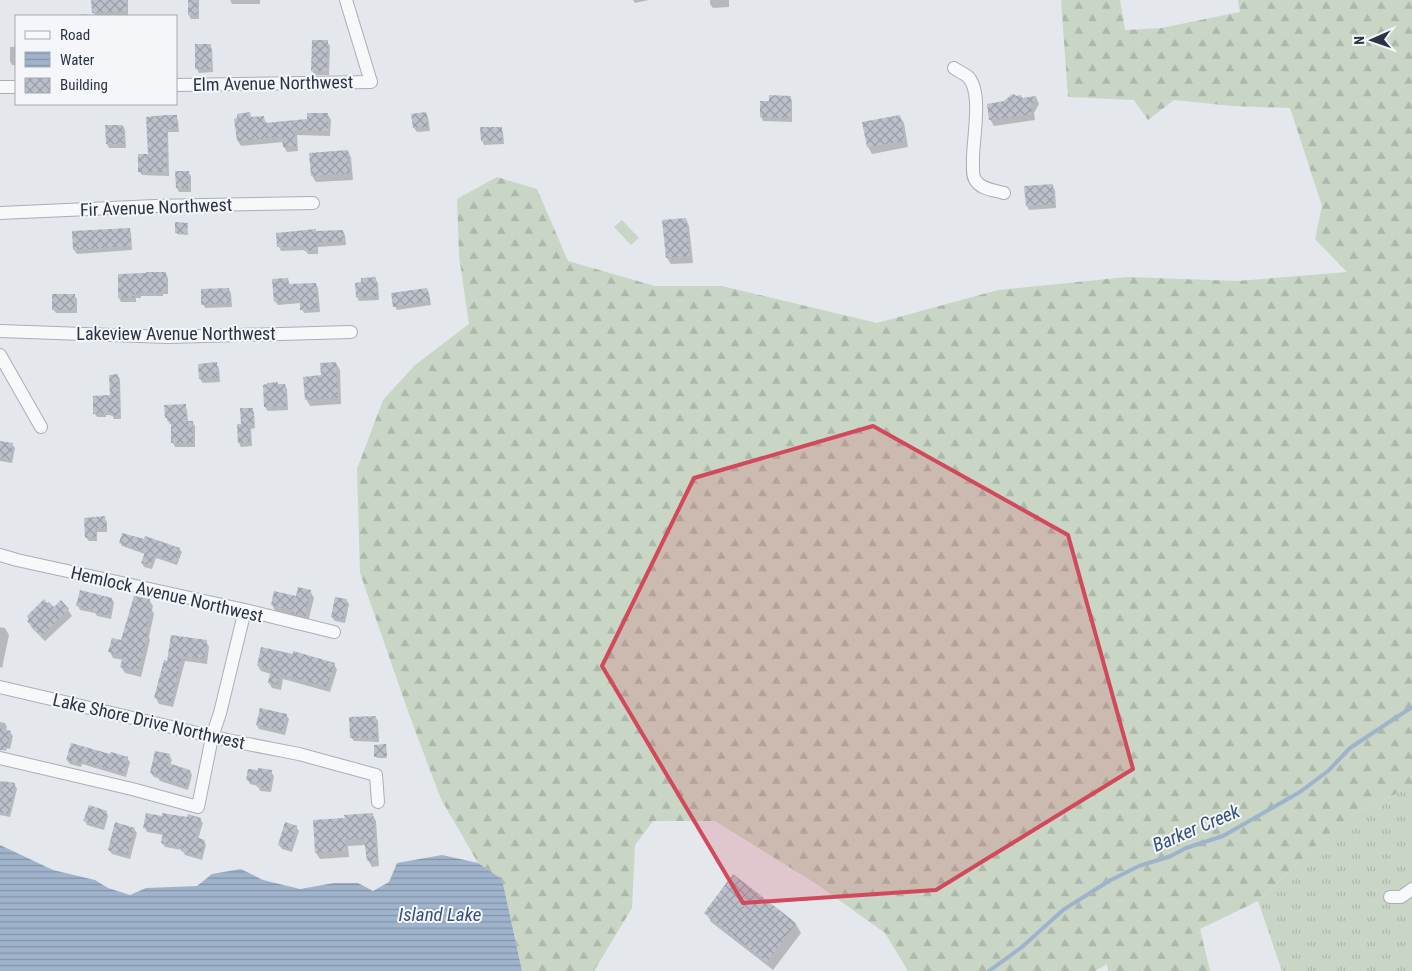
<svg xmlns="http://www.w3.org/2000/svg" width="1412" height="971" font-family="'Roboto Condensed',sans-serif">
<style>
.grass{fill:url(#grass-tufts)}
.forest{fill:url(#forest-firs)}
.green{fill:#c9d6c5}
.water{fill:url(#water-rules)}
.shadow{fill:#0003}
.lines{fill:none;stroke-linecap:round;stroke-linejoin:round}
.stream{stroke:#9fb4cc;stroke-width:4}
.building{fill:url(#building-cross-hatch)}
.minor-casing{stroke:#a9aeb7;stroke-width:14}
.minor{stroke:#f7f8fa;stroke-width:12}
.marked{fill:#d1495b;fill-opacity:0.2;stroke:#d1495b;stroke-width:4;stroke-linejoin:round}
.labels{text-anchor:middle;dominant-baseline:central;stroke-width:4;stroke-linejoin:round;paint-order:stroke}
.street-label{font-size:18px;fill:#2b3445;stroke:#f4f6f9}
.water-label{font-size:19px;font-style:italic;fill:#34527a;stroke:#f4f6f9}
</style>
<defs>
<pattern id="grass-tufts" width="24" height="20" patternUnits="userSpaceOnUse" patternTransform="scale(1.25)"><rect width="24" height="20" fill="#c9d6c5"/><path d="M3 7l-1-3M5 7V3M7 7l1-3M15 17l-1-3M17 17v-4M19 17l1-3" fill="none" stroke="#adb8ab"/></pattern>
<pattern id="forest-firs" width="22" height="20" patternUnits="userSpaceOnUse" patternTransform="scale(1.25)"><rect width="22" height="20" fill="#c9d6c5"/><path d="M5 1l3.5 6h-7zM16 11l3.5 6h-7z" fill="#adb8ab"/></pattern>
<pattern id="water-rules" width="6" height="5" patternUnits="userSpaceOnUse" patternTransform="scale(1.25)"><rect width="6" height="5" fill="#9fb4cc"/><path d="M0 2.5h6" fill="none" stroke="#8293a7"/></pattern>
<pattern id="building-cross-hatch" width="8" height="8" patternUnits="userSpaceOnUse" patternTransform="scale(1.25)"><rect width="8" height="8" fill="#bbc0ca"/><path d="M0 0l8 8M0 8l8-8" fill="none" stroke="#989da6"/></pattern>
</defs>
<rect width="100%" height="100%" fill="#e4e7ec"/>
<path class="grass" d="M1412,786V971H1282L1258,901L1306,855L1352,815Z"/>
<path class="forest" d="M1061,0H1120L1125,30L1161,28L1240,12L1238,0H1412V786L1352,815L1306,855L1258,901L1200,929L1210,971H1108L1107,964L1095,971H908L885,933L818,885L715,821H653L635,845L632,908L594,971H522L502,879L478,863L441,799L410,717L360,573L357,469L383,400L415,365L469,324L459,256L457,199L497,177L537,189L568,261L655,286H722L877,323L998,290L1127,277L1237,281L1347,272L1315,239L1322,206L1290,108L1232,106L1174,100L1148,120L1134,100L1068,97Z"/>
<path class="green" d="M622,220L639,238L631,245L614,227Z"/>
<path class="water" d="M0,845L53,870L95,880L108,888L130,895L146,888L197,886L212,874L241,869L263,880L300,889L334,883H358L373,891L389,882L397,863L442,855L478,863L502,879L522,971H0Z"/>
<path class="shadow" d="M93,0H128V15L95,16L93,12Z
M189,0H199V19H191L189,15Z
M230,0H260V4H232Z
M633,0H649L635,3Z
M710,0H729V7L713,8L710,4Z
M87,14L88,16H69Z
M327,42L330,46L329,75H315L312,71Z
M210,45L212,49L213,72L199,73L197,69Z
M10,47H16V65H12L10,61Z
M790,97L792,101V122L763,121L761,117V102H770Z
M1036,97L1039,104L1034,113L1035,120L994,126L990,119L1004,103Z
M249,113L252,118L263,117L267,124L308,120L328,115L331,120L330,136L297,135L298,151L287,152L284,147V142L241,146L238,141L236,120Z
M426,113L428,117L430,131L417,132L414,128L413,115Z
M176,116L178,120L179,132H168L169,176L142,175L139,171L150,156L147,118Z
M900,117L904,123L908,147L872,154L868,147L864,123Z
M123,126L125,130L126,148H109L107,144L106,127Z
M501,128L503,132L504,144L484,145L482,140Z
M348,151L351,158L353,180L316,182L312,176Z
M188,172L191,176V192H179L177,188Z
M1052,186L1055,190L1056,208L1029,210L1027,206Z
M686,219L689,226L693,263L671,264L667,258Z
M187,224L188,235L177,234L176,232Z
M129,229L131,233L132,250L77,254L74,250Z
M343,231L345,235L346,245L318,247V254H308L305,250L281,251L279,247L316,233Z
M166,274L168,278V294H163V296H141V298H136V302H121L119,298Z
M375,279L378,283L379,300L359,301L357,297L356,284Z
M288,280L290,285L316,284L318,288L320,312L304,313L302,309L301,303L278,305L275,301Z
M228,289L231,293L232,307L205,308L203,304Z
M427,289L429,293L431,305L397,310L395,306Z
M74,295L77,299V313H56L53,309Z
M336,363L340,370L341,404L310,406L306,399L322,377Z
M216,364L219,368L220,382L203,383L200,379Z
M118,376L120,379L121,419H114L112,415H106V417H97L95,414L111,397Z
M285,385L287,389L288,410L268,411L265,407Z
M185,405L187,410L188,422H192L195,426V447H175L173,443L172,424H170L166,417Z
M252,409L254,413L255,428L251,429L252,446L241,447L239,443L238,425H242Z
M0,442L12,444L15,448L12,463L0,461Z
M104,518L107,522V532H97V541H89L86,537Z
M120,542L179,549L182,552L177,565L156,558L152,569L144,567L142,563L145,554L122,546Z
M310,591L314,598L308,622L276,612L272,605L297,597Z
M112,599L114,603L111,619L97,616L95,613L80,610L78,606Z
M149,600L153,606L152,610L154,614L149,637L150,640L141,677L125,673L121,667L123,660L113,658L110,652L122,642Z
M346,600L349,604L345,623L335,621L332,617Z
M54,608L68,610L72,616L45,641L32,628L28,621Z
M0,627L5,628L9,635L2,668L0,667Z
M206,641L209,647L207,664L185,661L173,707L159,704L156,698L168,662Z
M334,664L337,670L330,692L283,679L281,690L272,688L269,683L271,674L261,671L258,666Z
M286,715L289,719L285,735L259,729L257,725Z
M375,717L378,721L379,742L354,741L351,737Z
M0,722L5,723L7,727L6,731L10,732L13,736L10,749L0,747Z
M385,745L387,758H377L376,756Z
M111,755L127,758L130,762L126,777L82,764L81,767L70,764L67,760Z
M169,755L172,760L170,765L190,771L192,775L188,790L160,781L158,778L154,777L151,773Z
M271,772L274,776L271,792L260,791L258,786L250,784L248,780Z
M0,781L15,785L17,789L10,817L0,815Z
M106,812L108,816L104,830L87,825L85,820Z
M372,814L376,821L379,866L372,867L368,860L366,845L348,846L349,857L320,859L316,853L346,819Z
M163,817L200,819L203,823L198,839L204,841L206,845L202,860L185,855L182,850L165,847L162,843L164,835L147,832L145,828Z
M296,827L299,831L292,852L282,849L279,845Z
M134,829L137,833L130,859L112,854L109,850Z
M733,876L796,924L801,933L773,970L711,922L706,913Z"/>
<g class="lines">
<path class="stream" d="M989,971L1022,947L1063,910L1109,881L1139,866L1171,856L1186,848L1223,836L1300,792L1328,771L1350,748L1412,707"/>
</g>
<path class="building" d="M91,0H126L127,11L92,13Z
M188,0H197L198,15H188Z
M312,40H328L327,71H311Z
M195,44H211V69H195Z
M1014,94L1016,96L1021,95L1022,98L1036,96L1031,106L1032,114L989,120L987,104L1004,101L1011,95Z
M769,95L791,96L790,118L760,117V101H769Z
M250,112L251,117L264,116L265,123L307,119V113H328V131L294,130L296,146L283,147L282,137L237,141L234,119L237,118V114Z
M426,112L428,127L413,128L411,114Z
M166,115H177V128L167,129V172H138V154H148L146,117Z
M900,115L905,141L867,147L862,122Z
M105,125H123L124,144H106Z
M480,127H502V141H481Z
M348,150L350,173L311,176L309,153Z
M175,171H189L190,188H176Z
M1053,184L1054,204L1026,206L1024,186Z
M686,218L690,256L666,258L662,220Z
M175,222L188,223L187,233H175Z
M130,228L131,246L73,250L72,231Z
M316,229V231L343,230L344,241L316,243L317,250L304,251V246L277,247L276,233Z
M146,272H166V290H161V293L139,292V294H134V298H118V274L146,273Z
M376,277L377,296L356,297L355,283L361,282V278Z
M288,278L289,284L316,283L318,309L300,310V299L274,302L272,279Z
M229,288L230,303L201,305V289Z
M427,288L430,301L393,307L391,293Z
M52,294H75V310H52Z
M217,362L218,378L199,379L198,364Z
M336,362L338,398L305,400L303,377L321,375L320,363Z
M118,374L120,415L111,416V412H105V413L93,414V396L110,395L109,375Z
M278,382V384H285L286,406L264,407L263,385L267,384V383Z
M186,404V421H193V443H171V421H167V418H165L164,405Z
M240,408H253L254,425H249L250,442L238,443L237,424H241Z
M0,441L13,443L10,460L0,458Z
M105,516L106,528H95L96,537L85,538L84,518Z
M122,533L144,539L145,536L180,548L176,562L154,555L150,566L141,563L145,552L119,543Z
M298,587L311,590L305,616L292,613V610L271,605L274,591L296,596Z
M80,590L112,598L109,616L93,612L94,610L76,606Z
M134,596L150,599L149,606L151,607L146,632L148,633L138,671L120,667L123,656L108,652L112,638L121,640Z
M335,597L347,599L343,620L331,617Z
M44,599L47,603L49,602L54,607L61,600L69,609L41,636L27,621L29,619L27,616Z
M171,635L207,640L204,659L182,656L171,703L154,698L164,660L167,661Z
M261,647L293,654V651L335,663L327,687L280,674L278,685L268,683L271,669L257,666Z
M260,708L287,714L283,731L256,725Z
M376,716L377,738H350L349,717Z
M0,728L11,731L6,751L0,750Z
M71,743L110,754L111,752L128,757L124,773L80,761L79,763L66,760Z
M386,744L387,756L374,757V745Z
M155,751L170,754L168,763L190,770L186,786L157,777L158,775L150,773Z
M258,768L272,770L269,789L257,787V783L246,780L248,769L258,770Z
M3,781L15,783L9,814L0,812V793Z
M89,805L107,811L102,827L83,821Z
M146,813L162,816V813L187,817L188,814L201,818L195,837L205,840L200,857L181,851L182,847L161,843L163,832L143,828Z
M373,813L377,860L367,861L364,839L345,840L346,851L315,853L313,820L345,818L344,815Z
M115,822L135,828L127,855L108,850Z
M285,822L297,826L290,849L278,845Z
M733,874L796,923L767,962L704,913Z"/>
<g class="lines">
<defs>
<path id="minor" d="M954,68C958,71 963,73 967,76C984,90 972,142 973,162C973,168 972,176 976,181C982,190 995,190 1004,193
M176,85L371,82L346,0
M0,87H16
M0,213L155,206L313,203
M0,331L168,337L351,332
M0,355L41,427
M0,555L17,560L245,610L334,632
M0,687L227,740L299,754L376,775L378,802
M0,758L132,789L198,807L212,737L220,713L245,610
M1390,897H1401L1412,889"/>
</defs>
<use href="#minor" class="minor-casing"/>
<use href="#minor" class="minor"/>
</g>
<path class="marked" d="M873,426L1068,535L1133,769L936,890L743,903L602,666L694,478Z"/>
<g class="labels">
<g class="street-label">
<text transform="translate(273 83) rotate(-1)">Elm Avenue Northwest</text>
<text transform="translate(156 207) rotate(-2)">Fir Avenue Northwest</text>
<text x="176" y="333">Lakeview Avenue Northwest</text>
<text transform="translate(167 594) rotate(13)">Hemlock Avenue Northwest</text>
<text transform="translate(149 721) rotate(13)">Lake Shore Drive Northwest</text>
</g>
<g class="water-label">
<text transform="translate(1196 828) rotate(-23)">Barker Creek</text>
<text x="440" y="914">Island Lake</text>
</g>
</g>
<rect x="15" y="15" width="162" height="90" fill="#f4f6f9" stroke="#a4a8b1"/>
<rect x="25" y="31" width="25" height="8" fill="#f7f8fa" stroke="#a4a8b1"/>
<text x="60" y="40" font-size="15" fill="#2b3445">Road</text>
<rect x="25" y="52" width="25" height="15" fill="url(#water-rules)" stroke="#a4a8b1"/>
<text x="60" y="65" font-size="15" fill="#2b3445">Water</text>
<rect x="25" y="78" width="25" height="15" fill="url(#building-cross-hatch)" stroke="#a4a8b1"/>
<text x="60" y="90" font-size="15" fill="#2b3445">Building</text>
<g transform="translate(1372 40) rotate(268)" stroke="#f4f6f9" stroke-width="4" paint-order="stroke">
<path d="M0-4L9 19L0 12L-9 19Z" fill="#2b3445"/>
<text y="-8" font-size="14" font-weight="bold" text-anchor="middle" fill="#2b3445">N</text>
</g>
</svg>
